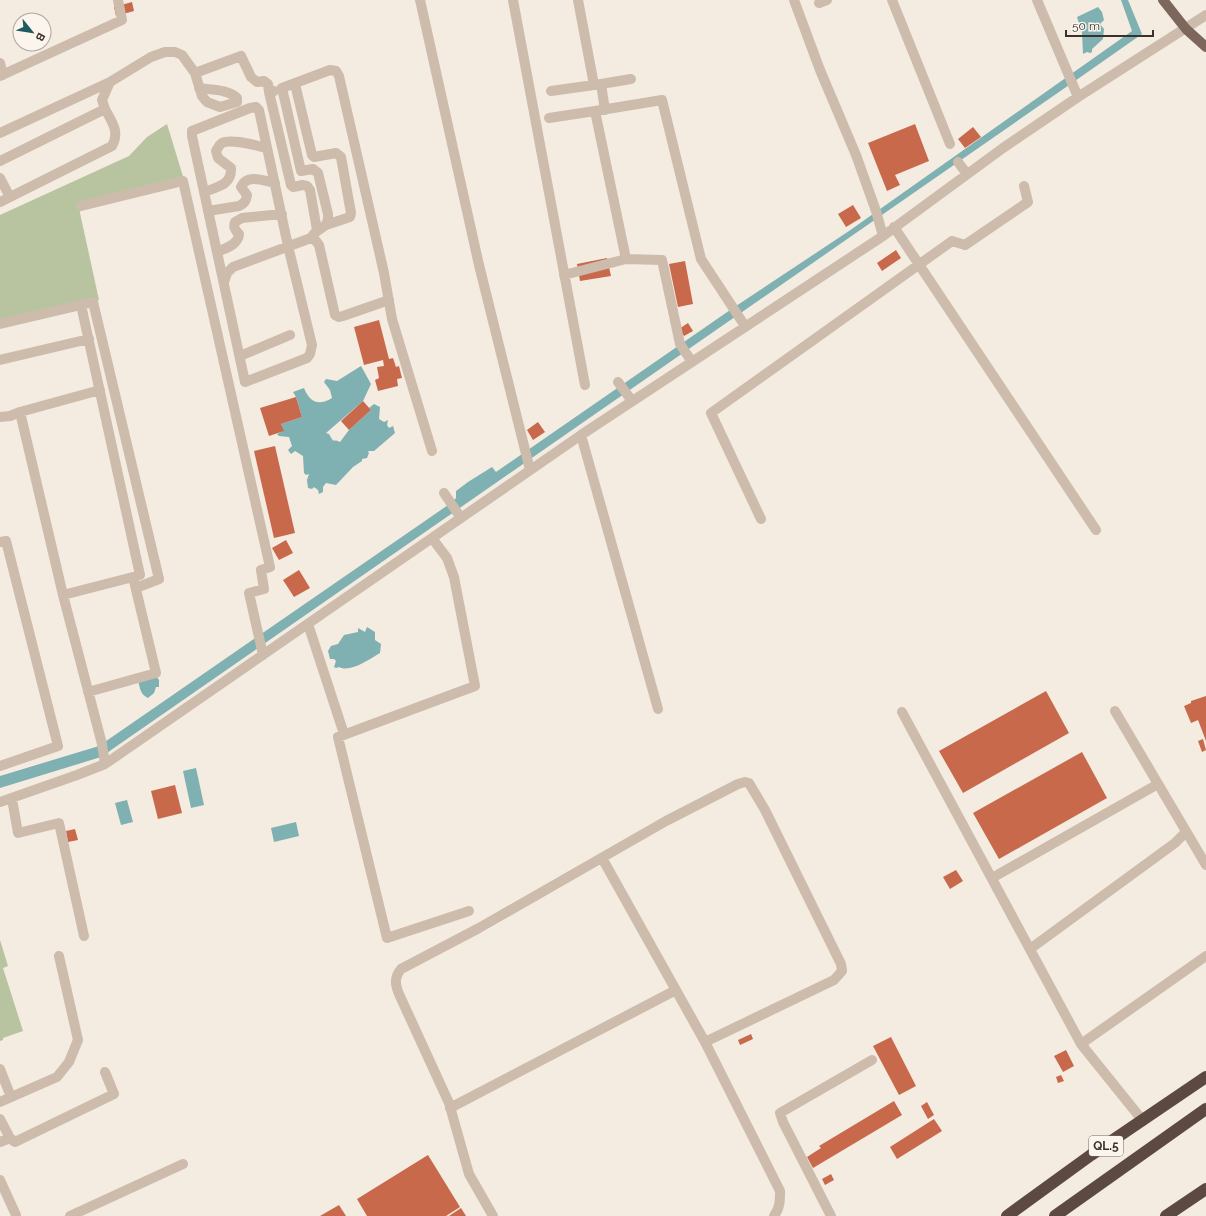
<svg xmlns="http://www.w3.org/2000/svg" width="1206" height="1216" font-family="Raleway,sans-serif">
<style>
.green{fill:#b8c4a0}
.water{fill:#7fb0b2}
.building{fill:#c8694b}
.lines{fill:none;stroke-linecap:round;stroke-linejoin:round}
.minor{stroke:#cdbbac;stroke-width:10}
.major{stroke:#7d675c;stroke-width:10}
.highway{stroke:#5c4a42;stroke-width:12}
.labels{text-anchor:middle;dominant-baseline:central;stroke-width:3.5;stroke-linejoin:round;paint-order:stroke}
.shield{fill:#fbf5ee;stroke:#756b66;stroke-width:1}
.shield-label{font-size:12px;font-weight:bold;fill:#3b302b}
</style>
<rect width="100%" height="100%" fill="#f4ebe1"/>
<path class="green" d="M167,124L185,183L81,206L80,213L99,300L0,324V215L129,156L147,137Z
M0,940L8,966L3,968L23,1031L3,1038V1040L0,1041Z"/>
<path class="water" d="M1121,0H1128L1142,34L1072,83L101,757L0,788V776L99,746L451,503L456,498V491L468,482L492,467L496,472L733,308L849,231L1132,31Z
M1098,7L1102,12L1104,20L1100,24L1104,29L1103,39L1092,49V52L1090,53L1087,52L1083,54L1082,33L1077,17Z
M361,366L371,384L363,401L326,433L329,434C335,445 332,438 340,442L349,430L371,410L369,408L374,404L380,407L379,419L384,422L388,420L387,425L389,428L393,426L395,433L374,451H368L369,453L367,458L362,459V461L353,467L336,485L326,483L323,487V492L319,494L318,490L314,487L312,489L308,488L307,480L309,474L306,475L304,473L303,456L295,451L291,454L288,450L292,446L289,437L279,436L277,434L283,431L281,424L302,417L296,397L293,392L304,388C310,403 319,406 332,398L330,390L324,382L326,379L337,381Z
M367,627L375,632V640L381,644L380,653C370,659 350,673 339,667L336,668L334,667L336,661L334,659H330L328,651L331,646L338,644L344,635L358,632V628L365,632Z
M156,676L159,680V687H156L154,693L148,698C140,694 140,688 138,680Z
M196,768L204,805L191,808L183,771Z
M127,800L133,822L121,825L115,803Z
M296,822L299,836L274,842L271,828Z"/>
<path class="building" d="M132,2L134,11L116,16L114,7Z
M915,124L929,161L895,175L900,185L887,191L868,143Z
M973,127L981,137L965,148L958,139Z
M853,205L861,218L846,227L838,214Z
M896,250L901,258L882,271L877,263Z
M607,258L611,276L580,281L577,264Z
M685,261L693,304L678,307L669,264Z
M379,320L389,359L393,358L396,367L399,366L402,378L397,379L398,386L378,391L375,380L379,378L377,367L384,366L383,360L364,365L354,327Z
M688,323L693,331L684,336L679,329Z
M296,397L302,417L281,424L284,431L269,436L260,408Z
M363,401L371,410L349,430L341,421Z
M538,422L545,432L533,440L527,430Z
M275,446L295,533L274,538L254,451Z
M286,540L293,553L279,560L272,548Z
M299,570L310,588L294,597L283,580Z
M1046,691L1069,733L963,793L939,751Z
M1206,696V741L1198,720L1191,723L1184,706L1191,703V701Z
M1203,739L1206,750L1202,752L1198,741Z
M1082,752L1107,798L999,859L973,813Z
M175,785L182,813L158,819L151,791Z
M75,829L78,840L68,842L66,831Z
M956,870L963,881L950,889L943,877Z
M751,1034L753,1039L740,1045L738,1040Z
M891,1037L916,1086L899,1095L873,1046Z
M1066,1050L1074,1066L1063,1072L1054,1056Z
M1061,1075L1064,1081L1058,1083L1056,1077Z
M894,1101L902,1115L813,1168L807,1157L821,1148L819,1146Z
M927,1102L934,1115L928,1119L921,1106Z
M934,1119L942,1131L897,1159L890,1147Z
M428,1155L460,1207L446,1216H367L357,1199Z
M831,1174L834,1180L825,1185L822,1179Z
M339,1205L346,1216H320Z
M461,1208L466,1216H449Z"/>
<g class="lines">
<path class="minor" d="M420,0L479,265L530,470
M513,0L585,385
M578,0L594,85
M794,0L820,70L856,155L876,211L883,236
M892,0L950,144
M1037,0L1078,97
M819,3L827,0
M0,63L3,75
M195,73L202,96L207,102L220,107L237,102V98C228,89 211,90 199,88
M0,76L122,20L118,0
M295,84L312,155L314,157L336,153L341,157L351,213L350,217L326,225
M274,91L269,92L291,185L293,187L303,185L307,186L310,190L317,230
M551,91L601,84
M256,107L259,110L288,246L312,345L310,354L307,358L245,382L192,136V131L250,108Z
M605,110L601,84L631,79
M549,118L595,111
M0,133L110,82L151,57L165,52H175L182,55L195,73L241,56L251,77L257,82L264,81L268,84L269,92
M0,161L105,109L102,100L110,82
M958,162L967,174
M0,178L10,197
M204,192C217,187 232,185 231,168L218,158L216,151C218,148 219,145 222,143C231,138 257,146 267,148
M0,202L112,146C120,132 112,122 105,109
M81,206L183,181L270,567L261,570L264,589L249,593L263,655
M208,211L239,206C245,203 246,201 247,195L241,187C247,173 264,181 275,183
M894,227L1096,530
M311,238C318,225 329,231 328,214L318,173L313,169L301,171L282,88L330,70L336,71L339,76L384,273L392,319L432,451
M217,252C226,248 238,245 239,234C235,230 233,227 235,222L242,218L282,214
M564,275L626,259
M224,282L227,273L233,267L311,238L316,241L319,245L335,315L339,317L343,316L389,300
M81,305L93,302L159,579L136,588
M0,324L81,305L140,575L133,577
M240,356L290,335
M0,360L89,339
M692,362L680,344L662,260L626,259L595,111L662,100L701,259L745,326
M618,382L632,401
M20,412L100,390
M0,417L10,416L20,412L63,595L102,744L105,764
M581,435L658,709
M444,493L461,518
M761,519L711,413L952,241L965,245L1028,202L1024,186
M432,538L447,558L454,577L475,686L338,737L387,938L469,911
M0,542L6,541L58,746L0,766
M63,595L133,577L156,673L88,692
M308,624L344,734
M1115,711L1206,865
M902,712L1081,1044L1143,1121
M12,799L18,833L59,823L84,936
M0,802L77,775L105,764L581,435L883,236L1003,148L1078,97L1206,15
M602,858L705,1042L780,1191C780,1201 780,1208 774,1216
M992,878L1158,784
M1030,949L1175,843L1186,832
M1081,1044L1206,956
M0,1069L11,1097
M0,1102L57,1077L69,1062L78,1040L59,956
M450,1108L676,990
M0,1119L10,1138L0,1142
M10,1138L15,1142L114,1094L105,1072
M0,1180L16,1215
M70,1216L183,1164
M493,1216L469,1174L449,1103L399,994C395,984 394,978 401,969L479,928L666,821L738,784L745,782L749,783L765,810L841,964L842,971L834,980L705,1042
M831,1216L783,1122L780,1113L872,1060"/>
<path class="major" d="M1163,0L1186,29L1206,47"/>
<path class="highway" d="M1007,1216L1091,1155L1206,1077
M1055,1216L1206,1109
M1166,1216L1206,1189"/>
</g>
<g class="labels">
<rect class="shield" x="1089" y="1136" width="34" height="20" rx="3"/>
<g class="shield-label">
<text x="1106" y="1146">QL.5</text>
</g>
</g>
<g transform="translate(32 32) rotate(120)"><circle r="19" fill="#fbf5ee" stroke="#aea6a0"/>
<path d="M0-3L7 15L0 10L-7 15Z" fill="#1f5a5e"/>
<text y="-6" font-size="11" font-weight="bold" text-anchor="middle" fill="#3b302b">B</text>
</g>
<path d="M1066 30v6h87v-6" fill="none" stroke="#3b302b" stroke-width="2"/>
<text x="1072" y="30" font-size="12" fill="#3b302b" stroke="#fbf5ee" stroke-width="3" paint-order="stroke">50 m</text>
</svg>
